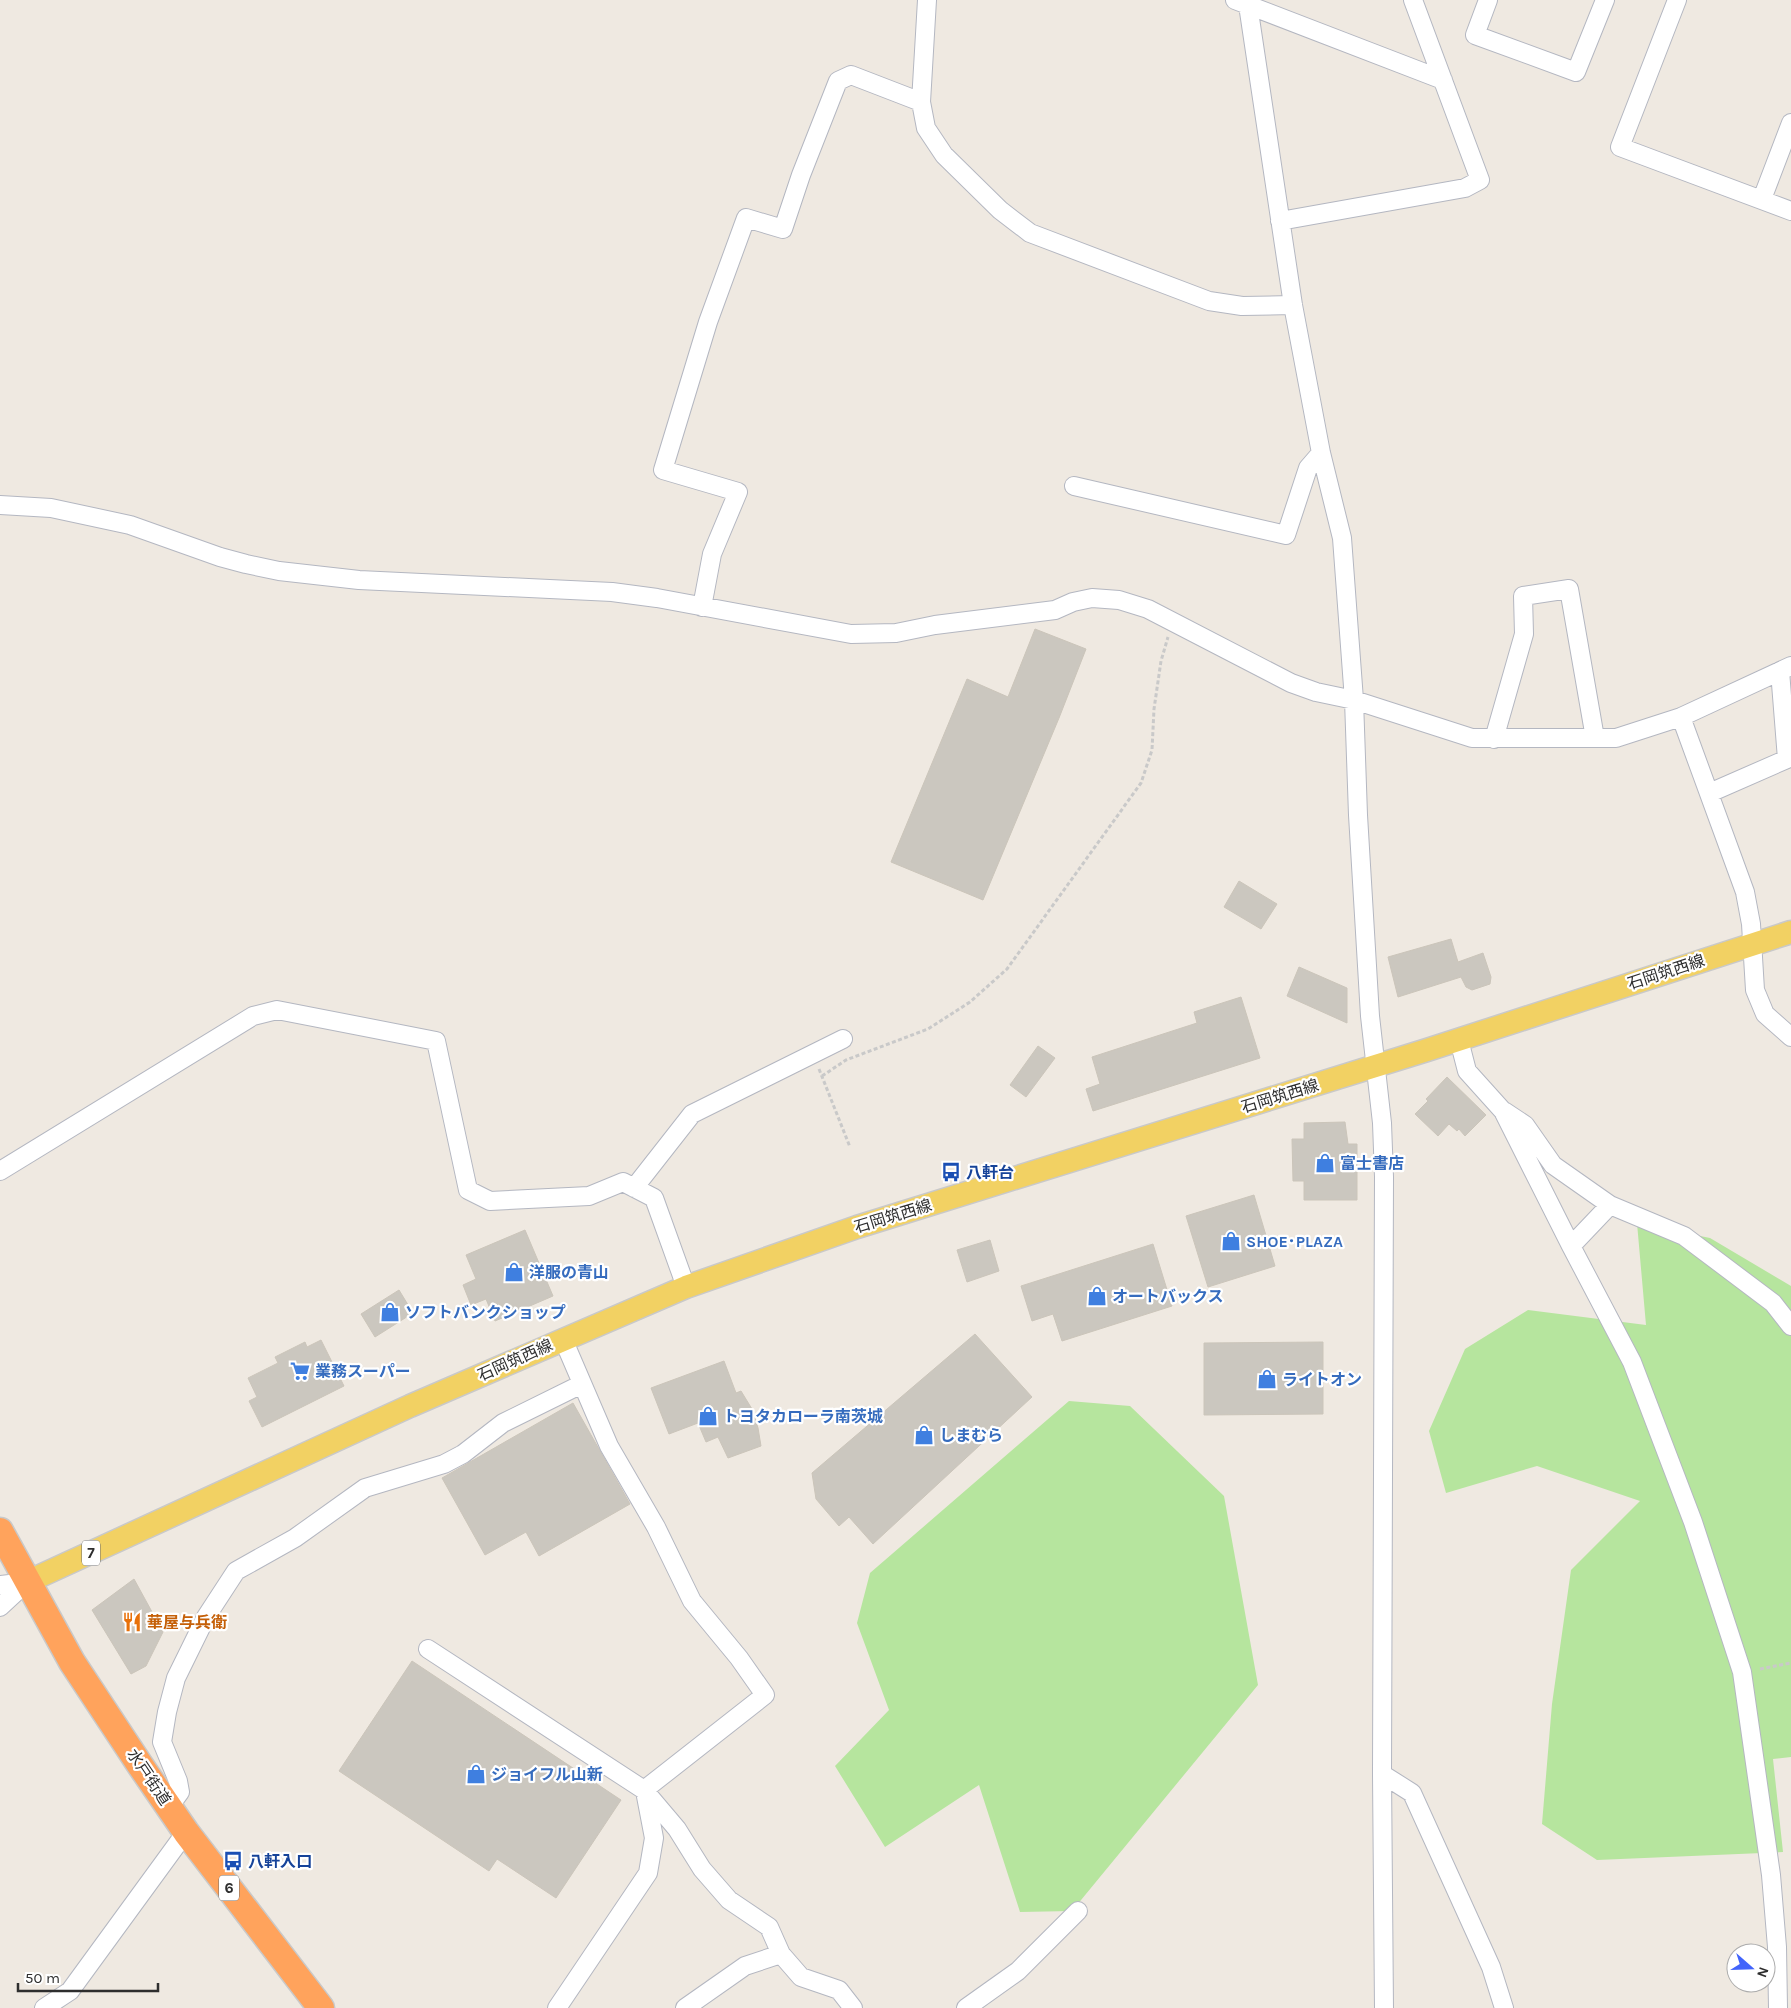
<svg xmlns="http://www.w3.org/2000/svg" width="1791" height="2008" font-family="Karla,'Noto Sans JP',sans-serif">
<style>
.green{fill:#b6e59e}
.building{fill:#cbc7bf;stroke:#cbc5ba}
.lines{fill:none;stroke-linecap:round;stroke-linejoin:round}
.minor-casing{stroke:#b4b7c1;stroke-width:20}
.major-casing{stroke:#c9c9c9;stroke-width:25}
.highway-casing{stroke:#c9c9c9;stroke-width:29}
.path{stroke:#c9c9c9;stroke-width:3;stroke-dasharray:4 2.5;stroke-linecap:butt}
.minor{stroke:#fff;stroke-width:18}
.major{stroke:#f2d163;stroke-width:22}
.highway{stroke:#ffa35c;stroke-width:26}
.labels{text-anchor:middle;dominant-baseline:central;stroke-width:4.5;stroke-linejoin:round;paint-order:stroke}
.shield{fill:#fff;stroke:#6d6d6d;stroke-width:1}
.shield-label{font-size:15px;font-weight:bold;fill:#2e2e2e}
.street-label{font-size:16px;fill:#2e2e2e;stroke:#fff}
.shop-label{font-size:16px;font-weight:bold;fill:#366cbe;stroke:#fff;text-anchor:start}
.transit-label{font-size:16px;font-weight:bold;fill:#164399;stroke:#fff;text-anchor:start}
.food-label{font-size:16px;font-weight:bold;fill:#c56008;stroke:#fff;text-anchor:start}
</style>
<rect width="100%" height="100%" fill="#efe9e1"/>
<path class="green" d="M1637,1223L1710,1238L1791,1286V1757L1773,1759L1783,1852L1597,1860L1542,1824L1552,1704L1571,1570L1640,1501L1537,1466L1446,1493L1429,1431L1465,1349L1528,1310L1646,1325Z
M1069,1401L1130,1406L1224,1496L1258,1685L1072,1911L1020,1912L979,1785L885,1847L835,1766L889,1710L857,1623L870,1573Z"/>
<path class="building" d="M1035,629L1086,649L1059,718L983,900L891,862L967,679L1008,697Z
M1239,881L1277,904L1261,929L1224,907Z
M1451,939L1458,962L1483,953L1491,977L1490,984L1472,990L1466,987L1461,977L1398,997L1388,957Z
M1299,967L1347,988V1023L1287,996Z
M1241,997L1260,1058L1093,1111L1086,1089L1100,1084L1092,1057L1197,1023L1194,1012Z
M1038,1046L1055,1058L1026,1097L1010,1085Z
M1447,1077L1486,1115L1465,1136L1459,1129L1457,1131L1449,1124L1438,1136L1415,1114L1428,1101L1426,1099Z
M1345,1122L1348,1144H1357V1200H1304V1181H1293L1292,1139H1304V1123Z
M1254,1195L1275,1266L1208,1287L1186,1216Z
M525,1230L553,1296L495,1321L486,1299L471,1305L463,1285L476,1279L466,1255Z
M990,1240L999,1271L967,1282L957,1250Z
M1153,1244L1172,1306L1062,1341L1053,1314L1032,1321L1021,1286Z
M399,1290L413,1313L375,1337L361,1314Z
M975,1334L1032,1397L873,1544L849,1517L839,1526L816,1499L812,1473Z
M321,1340L344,1386L262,1427L249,1401L257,1397L248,1378L278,1363L275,1357L305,1342L307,1347Z
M1323,1342V1414L1204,1415V1343Z
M724,1361L736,1393L741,1391L752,1409L758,1428L761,1446L728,1458L718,1437L706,1442L698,1423L669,1434L651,1388Z
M573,1403L630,1504L539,1556L526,1532L485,1555L442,1478Z
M134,1579L163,1632L146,1666L131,1674L92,1610Z
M412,1661L621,1800L556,1898L497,1859L489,1871L339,1771Z"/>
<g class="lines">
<defs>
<path id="minor" d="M927,0L921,102L926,128L944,155L1000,210L1030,233L1209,301L1242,306L1293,305
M1235,0L1443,80
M1488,0L1475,35L1576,72L1605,0
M1677,0L1620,147L1791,211
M1248,5L1293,305L1321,453L1342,538L1354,700L1358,815L1370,1016L1382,1123L1384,1177L1382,1774L1384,2008
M1762,199L1791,123
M1280,221L1465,188L1480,180L1413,0
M1074,486L1286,535L1308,468L1321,453
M0,505L51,508L130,525L220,557L246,564L279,571L359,580L612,592L657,598L851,634L896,633L935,625L1055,610L1073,602L1092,598L1119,600L1148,609L1291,683L1316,692L1354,700L1472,738H1616L1681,717L1791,666
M702,607L712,554L738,492L663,470L708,322L746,218L783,229L801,175L838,81L851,75L921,102
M1681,717L1745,892L1751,924L1755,990L1765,1014L1791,1037
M1494,739L1524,634L1523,596L1569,589L1595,738
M1714,791L1787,759L1780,671
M1459,1040L1467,1071L1503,1111L1571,1246L1632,1362L1693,1522L1742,1672L1771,1875L1777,1947L1778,2008
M1504,1111L1525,1125L1553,1165L1610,1205L1684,1236L1773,1303L1791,1326
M0,1171L253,1016L277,1010L436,1041L468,1190L490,1201L589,1196L623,1182L654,1198L686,1287
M634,1188L692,1114L843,1039
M1571,1246L1610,1205
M563,1339L609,1446L656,1527L692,1601L739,1658L765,1695L644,1790
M0,1585L27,1582
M0,1607L27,1582
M428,1649L644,1790L677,1829L702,1869L729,1900L769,1927L781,1954L801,1977L839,1990L853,2008
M1382,1774L1412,1793L1491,1967L1504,2008
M169,1807L180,1792L178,1781L162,1742L167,1712L176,1678L206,1617L236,1571L295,1538L365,1488L444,1464L463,1454L503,1423L582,1384
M44,2008L70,1991L186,1832
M557,2008L648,1873L654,1838L645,1791
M685,2008L745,1966L781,1954
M966,2008L1018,1971L1078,1911"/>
<path id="major" d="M27,1582L410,1406L686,1287L857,1227L1427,1050L1791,932"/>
<path id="highway" d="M0,1531L72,1662L140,1765L186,1832L321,2008"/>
</defs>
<use href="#minor" class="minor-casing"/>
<use href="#major" class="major-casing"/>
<use href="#highway" class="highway-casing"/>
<path class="path" d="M819,1069L850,1147
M822,1076L846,1060L928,1029L970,1002L1007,969L1141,783L1152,750L1154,709L1161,661L1168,637
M1760,1669L1791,1663"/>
<use href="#minor" class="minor"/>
<use href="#major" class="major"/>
<use href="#highway" class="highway"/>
</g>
<defs>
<symbol id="shop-bare" viewBox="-9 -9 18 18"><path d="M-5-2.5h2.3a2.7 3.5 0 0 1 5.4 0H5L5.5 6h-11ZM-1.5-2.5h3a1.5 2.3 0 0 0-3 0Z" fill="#3f7fe0" stroke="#fff" stroke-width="2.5" paint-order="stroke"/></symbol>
<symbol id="bus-bare" viewBox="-9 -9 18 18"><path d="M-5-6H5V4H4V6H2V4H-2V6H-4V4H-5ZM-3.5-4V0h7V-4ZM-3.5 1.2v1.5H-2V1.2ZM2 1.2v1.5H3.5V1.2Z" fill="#1a4fb4" stroke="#fff" stroke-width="2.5" paint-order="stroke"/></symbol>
<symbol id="supermarket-bare" viewBox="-9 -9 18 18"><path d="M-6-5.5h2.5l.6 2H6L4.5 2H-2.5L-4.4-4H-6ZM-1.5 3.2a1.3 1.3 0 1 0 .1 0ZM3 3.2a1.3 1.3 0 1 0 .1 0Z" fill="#3f7fe0" stroke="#fff" stroke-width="2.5" paint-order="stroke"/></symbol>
<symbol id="restaurant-bare" viewBox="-9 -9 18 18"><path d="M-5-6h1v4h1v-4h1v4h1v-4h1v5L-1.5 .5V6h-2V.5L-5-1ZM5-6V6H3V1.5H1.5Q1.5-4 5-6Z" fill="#e8710a" stroke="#fff" stroke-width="2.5" paint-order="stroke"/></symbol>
</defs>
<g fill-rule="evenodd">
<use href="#shop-bare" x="1311" y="1149" width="28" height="28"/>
<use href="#bus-bare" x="937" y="1158" width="28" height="28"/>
<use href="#shop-bare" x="1217" y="1227" width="28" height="28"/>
<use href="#shop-bare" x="500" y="1258" width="28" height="28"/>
<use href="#shop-bare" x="1083" y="1282" width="28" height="28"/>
<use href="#shop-bare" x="376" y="1298" width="28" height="28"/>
<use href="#supermarket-bare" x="286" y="1357" width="28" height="28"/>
<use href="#shop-bare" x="1253" y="1365" width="28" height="28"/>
<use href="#shop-bare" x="694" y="1402" width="28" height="28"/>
<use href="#shop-bare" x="910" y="1421" width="28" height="28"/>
<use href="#restaurant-bare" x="118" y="1608" width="28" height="28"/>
<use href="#shop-bare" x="462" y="1760" width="28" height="28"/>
<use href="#bus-bare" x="219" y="1847" width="28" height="28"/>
</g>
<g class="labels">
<g class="shield">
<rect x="82" y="1540.5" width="18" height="25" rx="4"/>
<rect x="219" y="1875.5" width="20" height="25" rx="4"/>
</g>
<g class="shield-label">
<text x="91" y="1553">7</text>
<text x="229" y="1888">6</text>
</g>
<g class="street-label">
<text transform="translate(1666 972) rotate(-18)">石岡筑西線</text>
<text transform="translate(1280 1096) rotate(-17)">石岡筑西線</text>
<text transform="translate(893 1216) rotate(-17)">石岡筑西線</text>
<text transform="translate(515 1360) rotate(-24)">石岡筑西線</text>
<text transform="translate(149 1777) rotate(56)">水戸街道</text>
</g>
<g class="shop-label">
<text x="1340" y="1163">富士書店</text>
<text x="1246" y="1241">SHOE･PLAZA</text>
<text x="529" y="1272">洋服の青山</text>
<text x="1112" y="1296">オートバックス</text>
<text x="405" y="1312">ソフトバンクショップ</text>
<text x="315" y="1371">業務スーパー</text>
<text x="1282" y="1379">ライトオン</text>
<text x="723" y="1416">トヨタカローラ南茨城</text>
<text x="939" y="1435">しまむら</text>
<text x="491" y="1774">ジョイフル山新</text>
</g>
<g class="transit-label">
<text x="966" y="1172">八軒台</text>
<text x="248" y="1861">八軒入口</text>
</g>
<g class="food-label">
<text x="147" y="1622">華屋与兵衛</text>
</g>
</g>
<g transform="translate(1751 1968) rotate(110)"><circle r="24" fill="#ffffff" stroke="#ababab"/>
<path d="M0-4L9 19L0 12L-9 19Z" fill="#4264fb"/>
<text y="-8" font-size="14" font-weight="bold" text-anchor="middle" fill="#2e2e2e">N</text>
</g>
<path d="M18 1983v8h140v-8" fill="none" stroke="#2e2e2e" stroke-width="2.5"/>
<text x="25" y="1983" font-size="15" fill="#2e2e2e" stroke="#ffffff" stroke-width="4" paint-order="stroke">50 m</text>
</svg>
